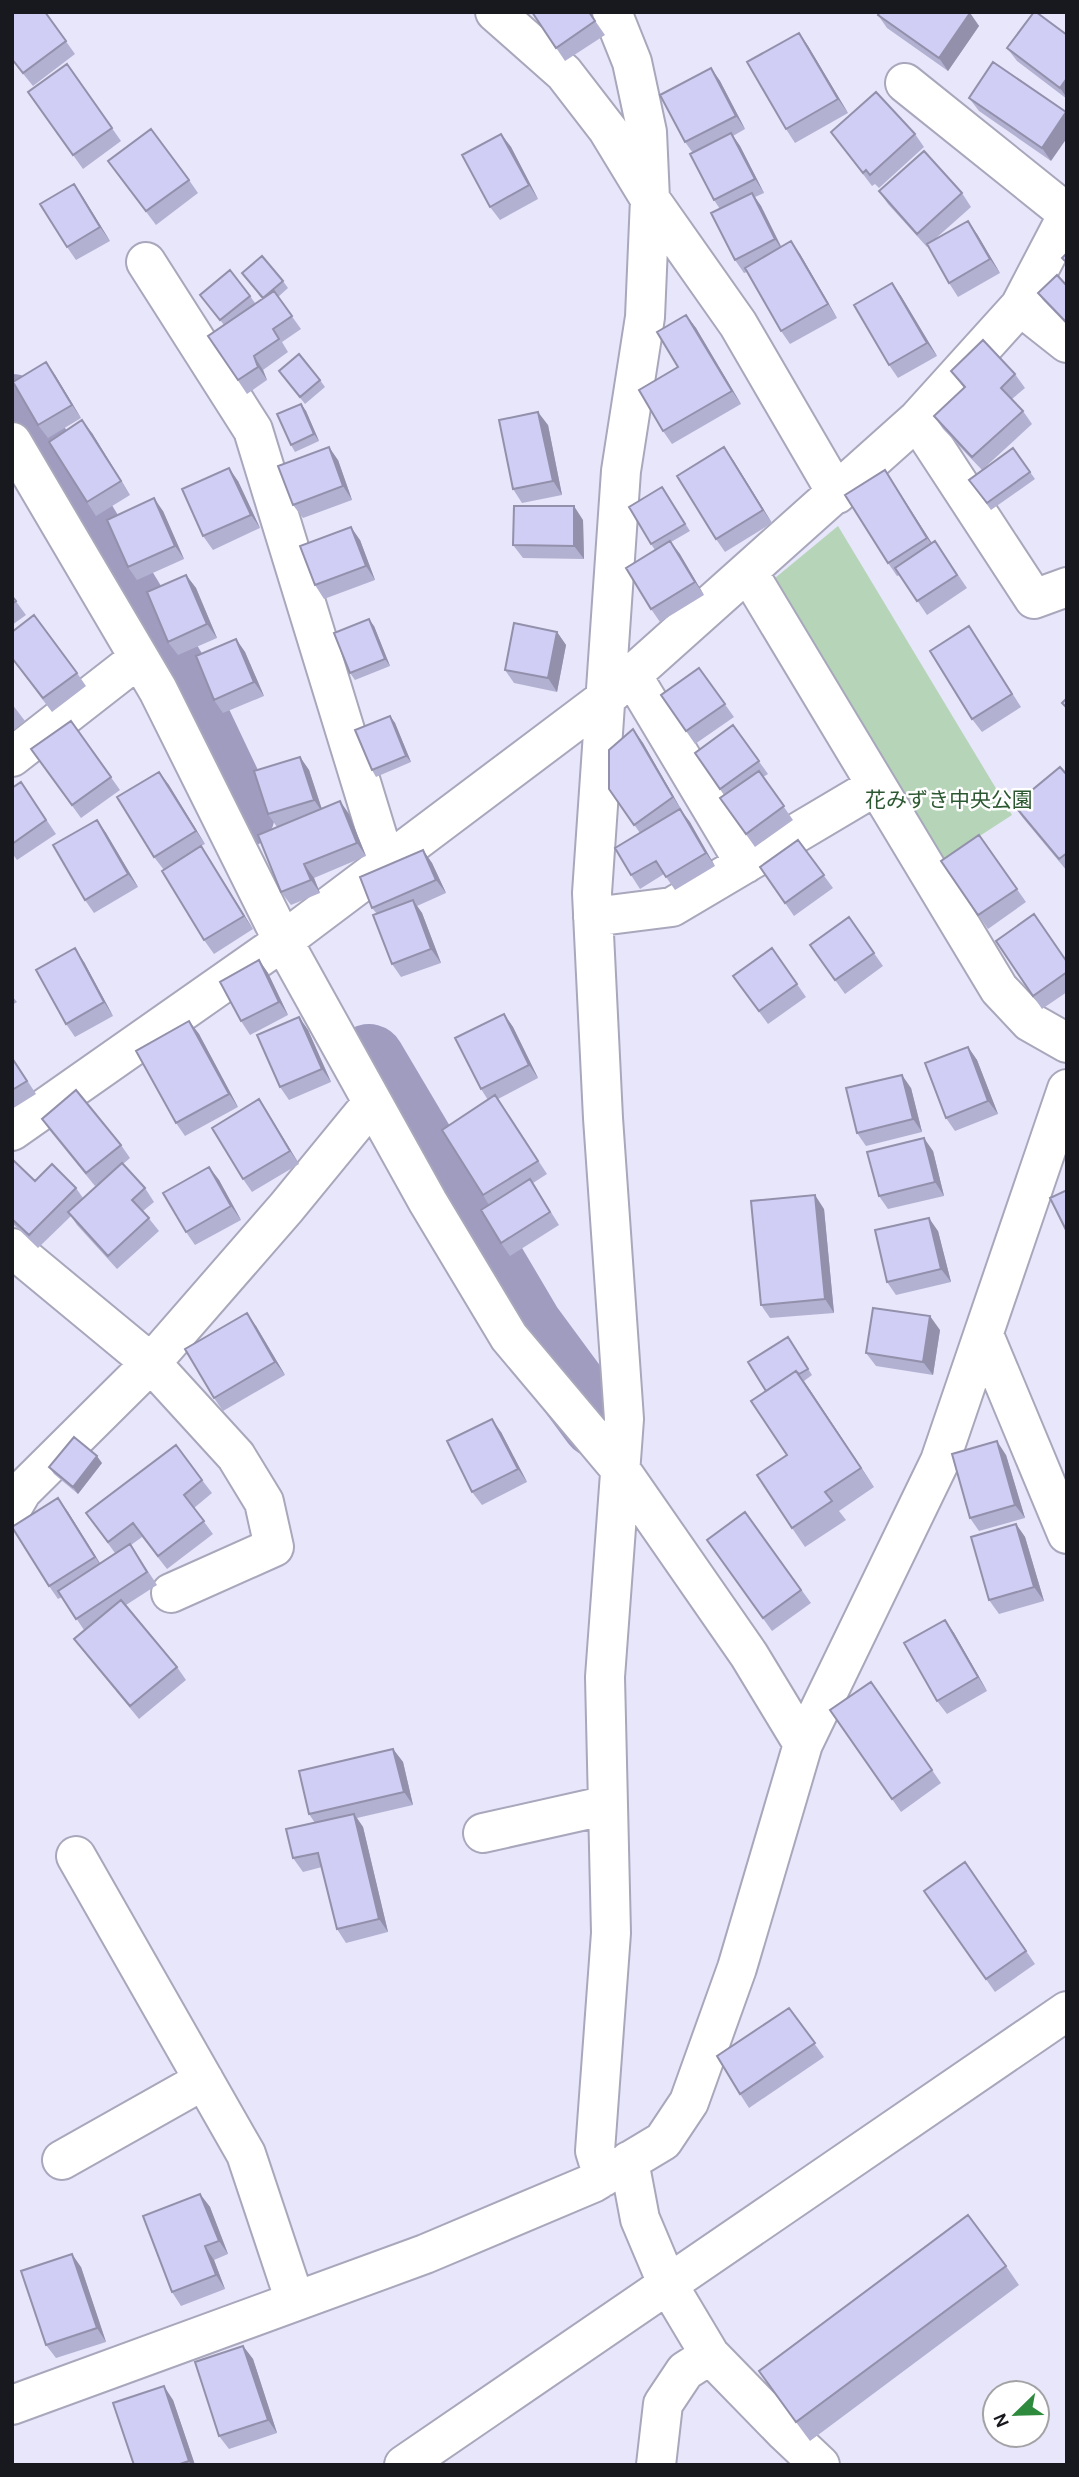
<svg xmlns="http://www.w3.org/2000/svg" width="1079" height="2477" font-family="Karla,'Noto Sans JP',sans-serif">
<style>
.green{fill:#b6d5b8}
.lines{fill:none;stroke-linecap:round;stroke-linejoin:round}
.river{stroke:#9f9cc0;stroke-width:72}
.minor-casing{stroke:#a8a7bb;stroke-width:42}
.minor{stroke:#fff;stroke-width:38}
.wall{fill:#b3b1d2}
.shaded-wall{fill:#9290ab}
.building{fill:#d0cef4;stroke:#9290ab;stroke-width:2}
.labels{text-anchor:middle;dominant-baseline:central;stroke-width:5;stroke-linejoin:round;paint-order:stroke}
.park-label{font-size:21px;fill:#2b5830;stroke:#fff}
</style>
<rect width="100%" height="100%" fill="#e7e6fb"/>
<path class="green" d="M838,526L1012,815L935,865L769,583Z"/>
<g class="lines">
<path class="river" d="M12,410L173,675L239,814
M369,1060L527,1327L597,1422"/>
<defs>
<path id="minor" d="M495,12L564,73L608,130L650,199L738,324L837,494
M905,83L1067,213
M146,262L253,430L386,864
M1020,306L1067,343
M917,420L1034,599L1067,587
M12,442L158,690L283,941L428,1202L509,1337L620,1469L749,1655L803,1744
M748,572L999,989L1030,1022L1067,1043
M632,675L745,864
M12,757L139,658
M593,917L672,907L876,786
M12,1131L283,941L606,698L917,420L1020,306L1067,216
M12,1248L151,1363L236,1456L264,1502L274,1547L171,1593
M984,1335L1067,1534
M12,1508L22,1491L151,1363L286,1208L372,1103
M483,1833L608,1805
M76,1856L246,2154L295,2301
M62,2160L204,2080
M629,2161L640,2219L667,2283L710,2355L785,2432L820,2465
M603,2177L595,2151L611,1933L605,1677L624,1419L603,1118L592,893L621,471L645,317L650,199L647,132L632,62L612,12
M12,2405L425,2254L593,2183L663,2141L689,2102L737,1968L803,1744L940,1461L1067,1089
M404,2465L1067,2011
M656,2465L663,2404L685,2371L710,2355"/>
</defs>
<use href="#minor" class="minor-casing"/>
<use href="#minor" class="minor"/>
</g>
<path class="wall" d="M12,12H45L75,54L33,86L12,60Z
M532,12H589L605,35L565,61Z
M970,13L979,26L948,71L887,28L878,15Z
M799,33L808,46L848,113L795,143L786,129Z
M1067,35V99L1017,61L1007,48Z
M993,62L1051,161L979,111L969,98Z
M67,64L121,141L83,169L28,92Z
M711,68L720,81L745,129L733,136L740,146L764,193L755,197L761,206L781,246L800,254L837,318L790,344L781,331L747,272L744,273L735,260L720,209L714,200L693,153L685,142Z
M831,132L915,134L924,147L879,188L875,184L872,186Z
M501,134L511,147L538,199L500,220L490,207Z
M108,161L189,180L198,193L156,225Z
M74,184L110,241L76,260L67,247Z
M879,191L962,193L971,207L935,239L977,234L1000,273L958,297L949,283L928,246L927,247L888,204Z
M242,273L283,281L288,288L278,297L301,329L282,342L288,352L263,370L267,380L247,394L208,336L224,325L205,301L250,296L255,303L246,310L262,299Z
M892,283L901,296L937,356L898,378L889,365Z
M1067,286V325L1043,300L1038,293Z
M686,315L696,328L741,404L672,444L663,431L678,367Z
M46,362L55,375L81,418L48,438L38,425Z
M279,371L320,380L325,387L305,404Z
M951,371L1015,374L1025,388L1012,399L1023,411L1032,424L982,470L943,429L934,416L964,388Z
M301,404L306,411L319,441L295,452L291,445Z
M548,425L562,495L522,503L513,489Z
M92,433L130,495L96,516L87,502Z
M1013,448L1035,479L991,510L969,480Z
M338,460L352,500L303,518L293,505Z
M733,460L772,523L725,552L716,539Z
M238,481L260,528L213,550L203,536Z
M894,484L932,544L935,541L967,588L927,615L900,575L897,576L888,563Z
M662,487L690,531L671,542L704,595L660,622L651,609L655,550L651,544Z
M163,511L184,559L137,580L128,567Z
M583,520L584,559L523,558L513,545Z
M360,540L375,580L324,599L315,585Z
M186,575L196,588L217,638L178,655L168,642Z
M12,596L26,615L12,625Z
M374,626L390,666L355,680L350,673Z
M12,632L77,673L86,686L52,712L12,659Z
M557,632L566,645L557,692L514,683L505,670Z
M236,639L245,652L264,696L223,713L214,700Z
M978,640L1021,707L982,732L972,719Z
M699,668L734,717L695,744L661,695Z
M12,704L25,721L12,731Z
M390,716L395,723L411,762L376,777L372,770Z
M71,721L120,790L81,818L31,749Z
M733,725L768,774L763,777L793,820L755,847L720,798L724,795L695,753Z
M633,729L643,743L682,811L715,866L675,890L664,874L640,889L631,875L640,833L609,789Z
M300,757L309,770L322,809L349,814L366,856L314,878L320,893L291,905L281,892L277,827L268,814Z
M159,772L205,844L201,846L253,929L214,954L204,940L164,870L154,857Z
M1067,775V871L1023,818L1014,805Z
M21,782L56,834L17,860L12,853V788Z
M97,820L106,833L138,887L94,913L85,900Z
M979,835L1026,902L988,929L941,861Z
M798,840L833,888L794,916L760,867Z
M423,850L432,863L446,893L417,906L422,913L441,963L401,977L392,964L377,914L372,908Z
M849,917L883,966L845,994L810,945Z
M996,941L1067,961V992L1042,1009Z
M772,948L806,997L768,1024L733,976Z
M259,960L268,973L288,1015L250,1035L241,1021Z
M84,962L113,1016L75,1037L66,1024Z
M12,996L17,1002L12,1005Z
M504,1014L513,1027L538,1078L498,1099L547,1174L533,1183L559,1225L510,1256L501,1243L489,1205L483,1195L488,1100L481,1089Z
M299,1017L308,1030L331,1082L289,1100L280,1087Z
M189,1021L199,1034L238,1107L185,1136L176,1123Z
M968,1047L977,1060L998,1114L955,1131L946,1118Z
M12,1057L36,1094L12,1109Z
M911,1088L922,1132L866,1146L857,1133Z
M259,1099L299,1164L252,1192L243,1179Z
M42,1119L121,1145L130,1158L123,1164L145,1188L154,1202L143,1211L159,1231L117,1269L77,1225L71,1216L38,1248L12,1223V1159L35,1181L76,1188L83,1198L111,1174L95,1186L51,1132Z
M933,1151L944,1196L888,1209L879,1196Z
M209,1167L219,1180L241,1220L195,1245L186,1232Z
M824,1209L834,1313L770,1318L761,1305Z
M938,1231L951,1282L896,1295L887,1282Z
M256,1326L285,1375L223,1411L214,1398Z
M940,1330L933,1375L876,1366L866,1353Z
M788,1337L812,1375L804,1381L874,1487L839,1511L846,1520L805,1547L792,1528L787,1455L766,1391Z
M501,1432L527,1482L482,1505L472,1492Z
M1006,1455L1025,1518L979,1531L970,1518Z
M102,1463L78,1494L54,1474L49,1467Z
M202,1480L212,1493L194,1508L213,1534L167,1569L142,1537L131,1545L157,1585L126,1605L177,1667L186,1680L139,1719L84,1652L74,1639L84,1630L62,1597L58,1599L49,1586L68,1512L100,1563L115,1553L86,1513Z
M745,1512L811,1603L772,1631L707,1540Z
M1016,1524L1025,1537L1044,1601L999,1614L989,1600Z
M945,1620L954,1633L987,1691L947,1714L937,1701Z
M871,1682L941,1783L901,1812L830,1710Z
M393,1749L403,1762L413,1805L357,1818L363,1827L388,1932L346,1943L337,1929L322,1867L303,1872L293,1858L315,1823L309,1814Z
M965,1862L1035,1964L995,1992L924,1891Z
M789,2008L824,2057L749,2108L740,2094Z
M200,2194L210,2207L228,2254L214,2260L225,2289L181,2306L172,2292Z
M1006,2266L1019,2285L810,2441L772,2390Z
M81,2267L106,2342L56,2358L46,2345Z
M243,2346L253,2359L277,2433L229,2449L219,2436Z
M173,2400L195,2465H134Z"/>
<path class="shaded-wall" d="M970,13L979,26L948,71L939,58Z
M799,33L808,46L848,113L838,99Z
M711,68L720,81L745,129L736,116Z
M1067,78V98L1060,88Z
M1066,112L1067,138L1051,161L1042,148Z
M731,133L740,146L764,193L755,179Z
M501,134L511,147L538,199L529,185Z
M74,184L83,197L110,241L100,227Z
M752,193L761,206L784,253L775,239Z
M968,221L977,234L1000,273L990,259Z
M791,241L800,254L837,318L828,304Z
M892,283L901,296L937,356L927,343Z
M686,315L696,328L741,404L732,391Z
M254,356L263,370L267,380L258,367Z
M46,362L55,375L81,418L72,405Z
M301,404L306,411L319,441L314,434Z
M538,412L548,425L562,495L553,481Z
M82,420L92,433L130,495L121,481Z
M329,447L338,460L352,500L343,486Z
M724,447L733,460L772,523L763,510Z
M229,468L238,481L260,528L251,515Z
M885,470L894,484L937,551L927,538Z
M154,498L163,511L184,559L175,546Z
M574,506L583,520L584,559L574,546Z
M351,527L360,540L375,580L366,566Z
M670,541L680,554L704,595L695,582Z
M186,575L196,588L217,638L207,624Z
M369,619L374,626L390,666L385,659Z
M557,632L566,645L557,692L548,678Z
M236,639L245,652L264,696L254,682Z
M390,716L395,723L411,762L406,756Z
M633,729L643,743L682,811L673,797Z
M300,757L309,770L323,813L314,800Z
M159,772L169,785L205,844L196,831Z
M340,801L349,814L366,856L357,843Z
M680,809L690,822L715,866L706,853Z
M97,820L106,833L138,887L128,874Z
M201,846L210,860L253,929L244,916Z
M423,850L432,863L446,893L436,880Z
M304,864L314,878L320,893L311,880Z
M413,900L422,913L441,963L431,949Z
M75,948L84,962L113,1016L104,1002Z
M259,960L268,973L288,1015L279,1002Z
M504,1014L513,1027L538,1078L529,1065Z
M299,1017L308,1030L331,1082L322,1069Z
M189,1021L199,1034L238,1107L229,1094Z
M968,1047L977,1060L998,1114L988,1101Z
M902,1075L911,1088L922,1132L913,1119Z
M259,1099L268,1113L299,1164L290,1151Z
M924,1138L933,1151L944,1196L935,1182Z
M209,1167L219,1180L241,1220L231,1206Z
M815,1195L824,1209L834,1313L825,1299Z
M929,1218L938,1231L951,1282L941,1269Z
M247,1313L256,1326L285,1375L275,1362Z
M930,1316L940,1330L933,1375L923,1362Z
M796,1371L810,1390L874,1487L861,1468Z
M492,1419L501,1432L527,1482L518,1469Z
M997,1441L1006,1455L1025,1518L1015,1505Z
M97,1456L102,1463L78,1494L73,1487Z
M58,1498L68,1512L104,1570L95,1557Z
M1016,1524L1025,1537L1044,1601L1034,1587Z
M945,1620L954,1633L987,1691L978,1677Z
M393,1749L403,1762L413,1805L404,1792Z
M354,1814L363,1827L388,1932L379,1919Z
M200,2194L210,2207L228,2254L219,2241Z
M205,2246L214,2260L225,2289L216,2275Z
M72,2254L81,2267L106,2342L97,2328Z
M243,2346L253,2359L277,2433L268,2420Z
M164,2386L173,2400L195,2465H191L189,2461Z"/>
<path class="building" d="M12,12H45L66,41L23,73L12,59Z
M532,12H589L595,21L556,48Z
M880,12H968L970,13L939,58L878,15Z
M1034,12H1036L1067,35V78L1060,88L1007,48Z
M799,33L838,99L786,129L747,62Z
M993,62L1066,112L1042,148L969,98Z
M67,64L112,128L73,155L28,92Z
M711,68L736,116L685,142L660,95Z
M876,92L915,134L870,175L866,170L863,173L831,132Z
M151,129L189,180L146,211L108,161Z
M731,133L755,179L714,200L690,154Z
M501,134L529,185L490,207L462,155Z
M924,151L962,193L917,234L879,191Z
M74,184L100,227L67,247L40,204Z
M752,193L775,239L735,260L711,213Z
M968,221L990,259L949,283L927,244Z
M791,241L828,304L781,331L745,268Z
M1067,253V263L1062,258Z
M262,256L283,281L263,298L242,273Z
M230,270L250,296L220,320L200,295Z
M1057,275L1067,286V323L1038,293Z
M892,283L927,343L889,365L854,305Z
M274,291L292,316L273,329L279,339L254,356L258,367L238,380L208,336Z
M686,315L732,391L663,431L639,390L678,367L657,332Z
M983,340L1015,374L1001,388L1023,411L972,457L934,416L965,387L951,371Z
M299,354L320,380L300,397L279,371Z
M46,362L72,405L38,425L13,382Z
M301,404L314,434L291,445L277,414Z
M538,412L553,481L513,489L499,420Z
M82,420L121,481L87,502L49,442Z
M329,447L343,486L293,505L278,466Z
M724,447L763,510L716,539L677,476Z
M1013,448L1030,472L987,503L969,480Z
M229,468L251,515L203,536L182,489Z
M885,470L927,538L888,563L845,495Z
M662,487L685,524L651,544L629,507Z
M154,498L175,546L128,567L107,520Z
M514,506H574V546L513,545Z
M351,527L366,566L315,585L300,546Z
M670,541L695,582L651,609L626,568Z
M935,541L957,575L917,601L895,568Z
M186,575L207,624L168,642L147,592Z
M12,596L16,601L12,604Z
M34,615L77,673L43,698L12,658V632Z
M369,619L385,659L350,673L334,633Z
M514,623L557,632L548,678L505,670Z
M969,626L1012,694L972,719L930,651Z
M236,639L254,682L214,700L196,656Z
M699,668L725,704L686,731L661,695Z
M1067,698V708L1062,703Z
M390,716L406,756L372,770L355,730Z
M71,721L111,777L72,805L31,749Z
M733,725L759,761L720,789L695,753Z
M633,729L673,797L634,825L609,789V750Z
M300,757L314,800L268,814L254,771Z
M1060,767L1067,775V853L1059,859L1014,805Z
M759,771L784,806L746,834L720,798Z
M159,772L196,831L154,857L117,797Z
M21,782L46,820L12,844V788Z
M340,801L357,843L304,864L311,880L281,892L258,835Z
M680,809L706,853L666,877L656,861L631,875L615,848Z
M97,820L128,874L85,900L53,845Z
M979,835L1017,889L978,915L941,861Z
M798,840L824,875L785,903L760,867Z
M201,846L244,916L204,940L162,871Z
M423,850L436,880L372,908L360,877Z
M413,900L431,949L392,964L373,915Z
M1034,914L1067,962V972L1033,996L996,941Z
M849,917L874,953L835,980L810,945Z
M75,948L104,1002L66,1024L36,970Z
M772,948L797,984L759,1011L733,976Z
M259,960L279,1002L241,1021L220,982Z
M504,1014L529,1065L481,1089L455,1038Z
M299,1017L322,1069L280,1087L257,1035Z
M189,1021L229,1094L176,1123L136,1051Z
M968,1047L988,1101L946,1118L925,1063Z
M12,1058L27,1081L12,1090Z
M902,1075L913,1119L857,1133L846,1088Z
M76,1090L121,1145L86,1173L42,1119Z
M495,1095L538,1161L483,1195L442,1130Z
M259,1099L290,1151L243,1179L212,1128Z
M924,1138L935,1182L879,1196L867,1152Z
M12,1159L35,1181L52,1164L76,1188L29,1235L12,1219Z
M122,1163L145,1188L132,1200L149,1218L108,1256L68,1212Z
M209,1167L231,1206L186,1232L163,1193Z
M530,1179L550,1212L501,1243L481,1210Z
M1067,1190V1232L1050,1198Z
M815,1195L825,1299L761,1305L751,1201Z
M929,1218L941,1269L887,1282L875,1230Z
M873,1308L930,1316L923,1362L866,1353Z
M247,1313L275,1362L214,1398L185,1349Z
M788,1337L808,1369L799,1374L796,1371L766,1391L748,1362Z
M796,1371L861,1468L825,1492L832,1501L792,1528L757,1475L787,1455L751,1401Z
M492,1419L518,1469L472,1492L447,1441Z
M74,1437L97,1456L73,1487L49,1467Z
M997,1441L1015,1505L970,1518L952,1454Z
M176,1445L202,1480L184,1495L204,1521L158,1556L133,1523L108,1542L86,1513Z
M58,1498L95,1557L49,1586L12,1527Z
M745,1512L801,1590L763,1618L707,1540Z
M1016,1524L1034,1587L989,1600L971,1537Z
M130,1544L147,1572L76,1619L58,1591Z
M121,1600L177,1667L130,1706L74,1639Z
M945,1620L978,1677L937,1701L904,1643Z
M871,1682L932,1770L892,1799L830,1710Z
M393,1749L404,1792L309,1814L299,1771Z
M354,1814L379,1919L337,1929L318,1853L293,1858L286,1829Z
M965,1862L1026,1951L986,1979L924,1891Z
M789,2008L815,2043L740,2094L717,2056Z
M200,2194L219,2241L205,2246L216,2275L172,2292L143,2216Z
M968,2215L1006,2266L796,2422L759,2371Z
M72,2254L97,2328L46,2345L21,2271Z
M243,2346L268,2420L219,2436L195,2362Z
M164,2386L189,2461L177,2465H134L113,2403Z"/>
<g class="labels">
<g class="park-label">
<text x="949" y="800">花みずき中央公園</text>
</g>
</g>
<rect width="1079" height="2477" fill="none" stroke="#18181f" stroke-width="28"/>
<g transform="translate(1016 2414) rotate(247)"><circle r="33" fill="#ffffff" stroke="#a3a3a5" stroke-width="2"/>
<path d="M0-5L12 26L0 18L-12 26Z" fill="#2e8b3d"/>
<text y="-10" font-size="19" font-weight="bold" text-anchor="middle" fill="#18181f">N</text>
</g>
</svg>
